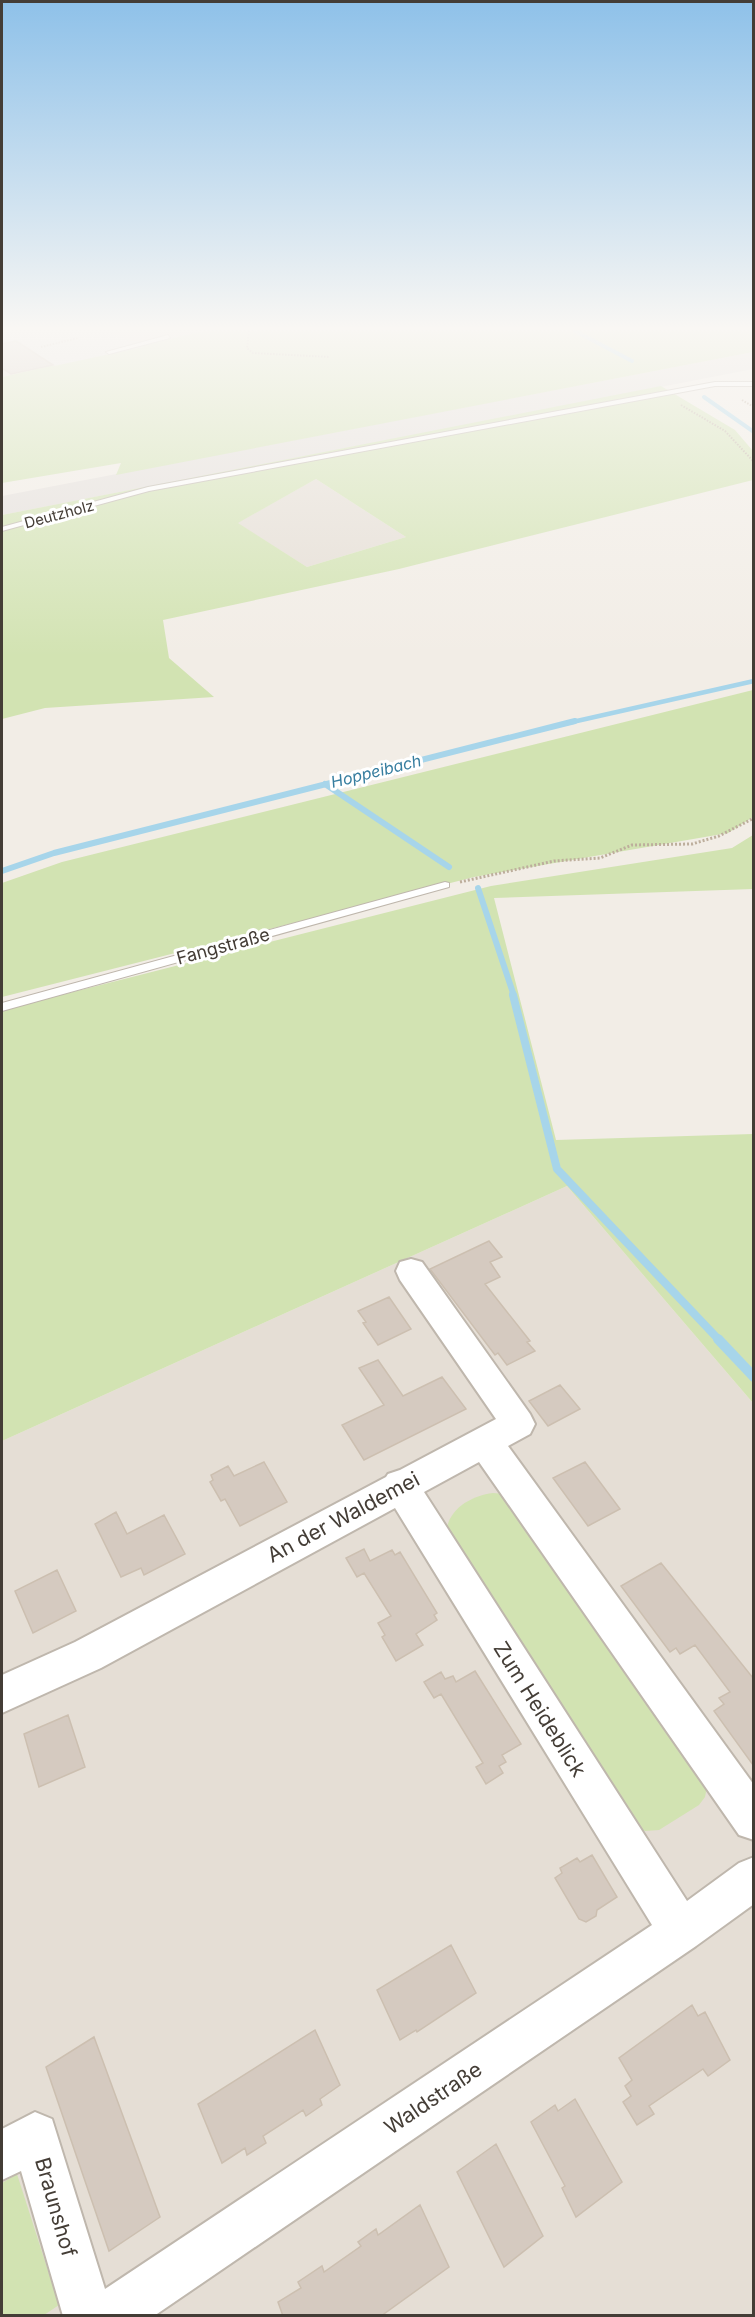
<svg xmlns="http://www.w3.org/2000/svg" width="755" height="2317" font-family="Inter,sans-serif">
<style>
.residential{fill:#e5ded5}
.industrial{fill:#e4dfdb}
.green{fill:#d2e3b2;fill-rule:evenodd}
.parking{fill:#e3e0de}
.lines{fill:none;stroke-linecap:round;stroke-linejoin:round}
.stream-far4{stroke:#a7d5ea;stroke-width:4}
.stream-far3{stroke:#a7d5ea;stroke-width:4.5}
.stream-far2{stroke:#a7d5ea;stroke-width:6}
.stream-far1{stroke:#a7d5ea;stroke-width:8}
.stream{stroke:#a7d5ea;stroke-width:10}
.building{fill:#d5cac0;stroke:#ccbfb0;stroke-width:1.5}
.lane-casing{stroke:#bfb7ad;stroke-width:2}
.street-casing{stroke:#bfb7ad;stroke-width:4}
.path-far1{stroke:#bdae9c;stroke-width:2;stroke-dasharray:1.5 1.5;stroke-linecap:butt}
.path{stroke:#bdae9c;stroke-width:3;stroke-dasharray:2 2;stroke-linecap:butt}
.lane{fill:#fff;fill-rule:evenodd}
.street{fill:#fff;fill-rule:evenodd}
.labels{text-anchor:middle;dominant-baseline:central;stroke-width:6;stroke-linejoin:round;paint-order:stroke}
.far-street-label{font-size:15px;fill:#443d36;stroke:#fff}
.far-water-label{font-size:16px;font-style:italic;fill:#367d9f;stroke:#fff}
.street-label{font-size:18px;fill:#443d36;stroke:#fff}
.near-street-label{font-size:21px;fill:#443d36;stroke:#fff}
</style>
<rect width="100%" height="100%" fill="#f2ede6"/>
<path class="residential" d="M2,331H204L2,377Z
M316,479L406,537L307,567L237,523Z
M567,1186L753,1403V2315H2V1441Z"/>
<path class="industrial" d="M753,352V369L2,515V496Z"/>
<path class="green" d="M204,331H753V352L116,475L121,463L2,483V377Z
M661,386L735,430L753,451V480L399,569L163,620L169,658L214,697L45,708L2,719V515ZM316,479L406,537L307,567L238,523Z
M753,690V817L728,833L474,877L2,997V883L62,862Z
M753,835V889L494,898L556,1140L753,1134V1403L567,1186L2,1441V1010L491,886L732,848Z
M493,1493L505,1494L707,1787L705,1797L699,1805L659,1830L645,1831L634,1827L446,1536C446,1510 470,1496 493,1493Z
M17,2174L59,2305L44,2315H2V2183Z"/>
<path class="parking" d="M2,331H118L112,333L143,347L54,366L19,341L2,344Z"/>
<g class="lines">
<path class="stream-far4" d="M575,331L632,361
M704,397L754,432"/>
<path class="stream-far3" d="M568,723L754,681"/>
<path class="stream-far2" d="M325,784L449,867
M2,871L54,853L575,721
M478,888L514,996"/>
<path class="stream-far1" d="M513,995L557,1169L720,1341"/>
<path class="stream" d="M718,1339L754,1377"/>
</g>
<path class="building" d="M16,341L53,365L11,374L2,368V344Z
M489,1241L502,1257L490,1262L500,1277L485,1284L530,1341L527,1342L535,1351L507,1365L498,1353L495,1355L430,1269Z
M389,1297L411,1329L378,1345L363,1323L366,1322L358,1311Z
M378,1360L403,1396L442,1377L466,1409L364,1460L342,1425L384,1405L359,1368Z
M560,1385L580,1409L548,1426L529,1401Z
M264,1462L287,1502L240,1526L225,1499L221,1501L210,1482L213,1480L211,1475L228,1466L234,1476Z
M585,1462L620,1509L588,1526L553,1478Z
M116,1512L127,1534L164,1515L185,1554L144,1575L141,1568L121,1577L95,1524Z
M364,1549L370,1561L392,1550L395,1555L400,1552L437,1613L434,1615L437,1620L416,1634L423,1645L396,1661L382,1637L385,1635L378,1623L391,1616L364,1573L357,1577L346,1558Z
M661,1563L753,1678V1765L714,1711L724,1704L719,1698L730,1692L695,1645L680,1654L676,1648L670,1652L621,1586Z
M57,1570L76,1611L33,1633L15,1591Z
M475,1671L521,1744L502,1755L506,1762L499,1766L503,1773L486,1784L476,1767L483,1763L441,1694L434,1698L424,1682L441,1672L445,1679L453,1676L456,1682Z
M68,1715L85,1767L39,1787L24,1734Z
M592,1855L617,1897L597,1910L596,1916L586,1922L579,1919L555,1878L562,1873L560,1868L577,1858L580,1862Z
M451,1945L476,1993L417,2032L416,2030L400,2040L377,1990Z
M692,2005L698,2016L705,2012L730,2060L708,2076L703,2069L649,2106L654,2114L637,2125L623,2102L631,2096L625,2086L632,2080L619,2058Z
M315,2030L340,2085L320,2099L322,2105L306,2116L303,2110L263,2136L266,2143L247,2155L245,2148L222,2163L198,2104Z
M94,2037L160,2217L109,2251L46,2067Z
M575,2099L622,2182L576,2217L562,2188L565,2186L531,2122L555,2105L558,2111Z
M496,2144L543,2236L504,2267L457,2172Z
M420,2205L449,2267L381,2316H283L278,2302L301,2288L298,2282L322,2266L324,2272L361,2246L358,2242L376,2229L378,2235Z"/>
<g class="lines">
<defs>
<path id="lane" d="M168,335L170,338L109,354L106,352Z
M715,382H754V386H715L149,491L2,531V527L148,487Z
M445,882L449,883V887L2,1011V1003Z"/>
<path id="street" d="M411,1259L422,1262L530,1414L535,1424L530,1434L508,1446L754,1785V1840L739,1835L479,1462L424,1492L687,1901L739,1863L754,1857V1904L696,1946L154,2316H63L21,2171L2,2180V2129L35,2112L52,2119L105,2289L652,1925L395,1508L101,1668L2,1713V1675L75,1642L386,1477L388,1474L400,1470L496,1419L400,1280L396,1271L400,1262Z"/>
</defs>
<use href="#lane" class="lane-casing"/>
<use href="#street" class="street-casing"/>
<path class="path-far1" d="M249,331L247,348L253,353L330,357
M41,347L78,338
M742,400L754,407
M681,405L725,431L754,462"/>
<path class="path" d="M460,882L554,861L600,858L632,845L692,844L719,836L754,818"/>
<use href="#lane" class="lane"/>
<use href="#street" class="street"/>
</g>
<linearGradient id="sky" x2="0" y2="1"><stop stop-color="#8ec1e9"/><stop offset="0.5" stop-color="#f9f7f4"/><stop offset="1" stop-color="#f9f7f4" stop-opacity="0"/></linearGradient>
<rect width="755" height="656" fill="url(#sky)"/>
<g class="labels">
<g class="far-street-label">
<text transform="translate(59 514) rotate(-15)">Deutzholz</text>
</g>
<g class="far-water-label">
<text transform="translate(376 771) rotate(-14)">Hoppeibach</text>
</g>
<g class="street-label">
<text transform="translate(223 946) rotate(-15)">Fangstraße</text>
</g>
<g class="near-street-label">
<text transform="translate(343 1517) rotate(-28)">An der Waldemei</text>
<text transform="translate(540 1709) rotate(58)">Zum Heideblick</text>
<text transform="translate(433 2098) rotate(-34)">Waldstraße</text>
<text transform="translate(56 2207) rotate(74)">Braunshof</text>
</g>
</g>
<rect width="755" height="2317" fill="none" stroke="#443d36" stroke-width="6"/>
</svg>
